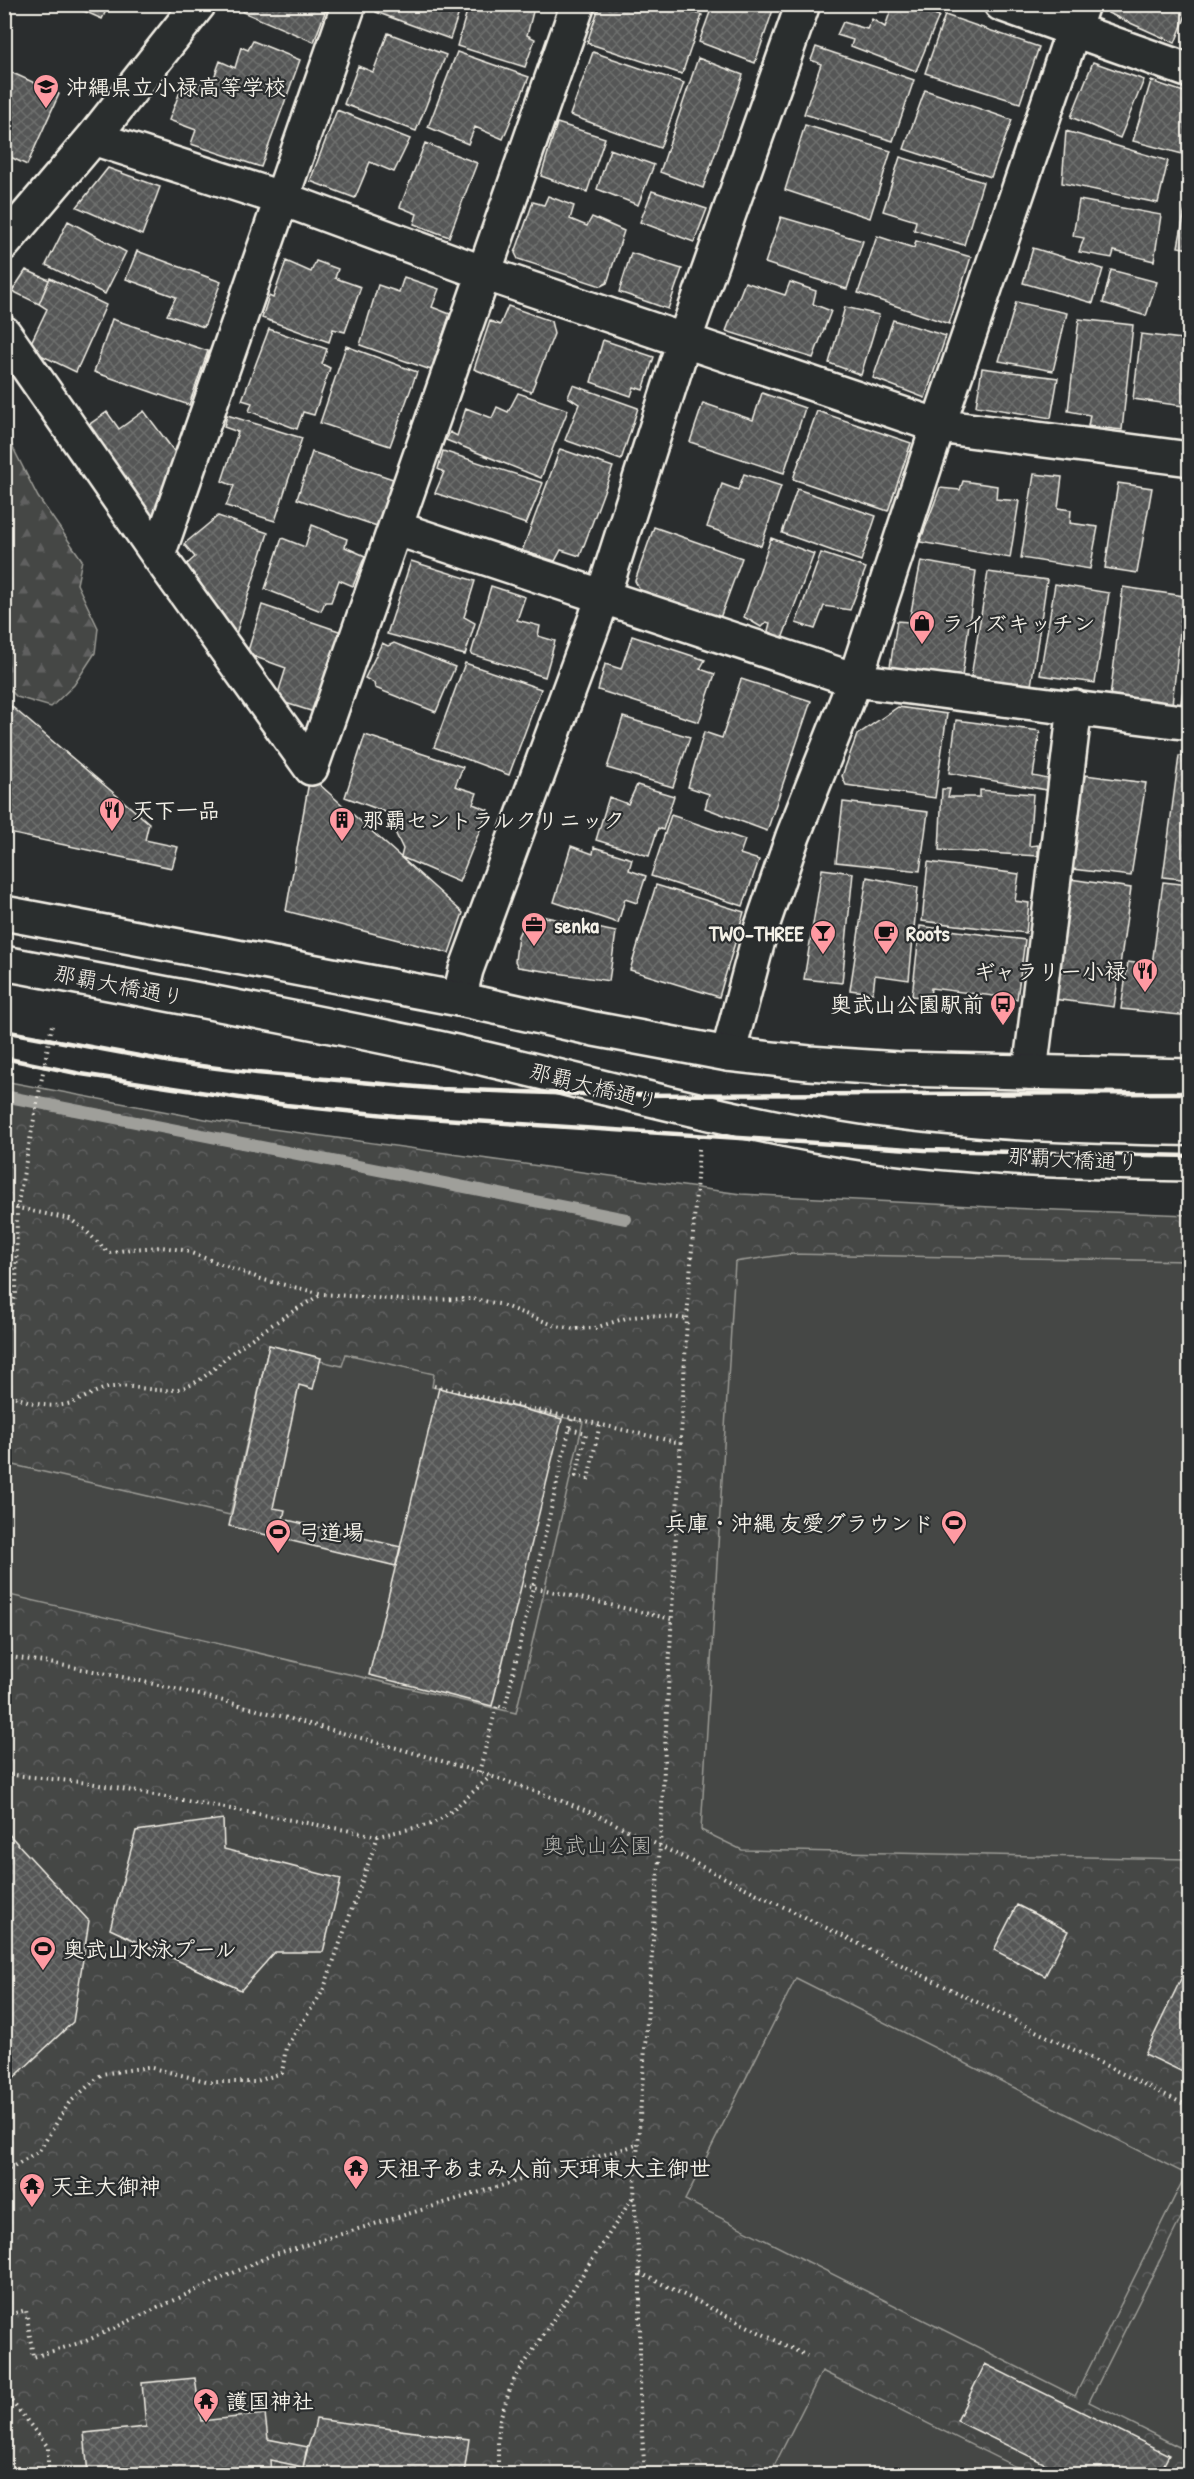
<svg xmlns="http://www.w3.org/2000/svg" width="1194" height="2479" font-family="'Patrick Hand','Klee One',sans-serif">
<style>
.forest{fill:url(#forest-firs);stroke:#9c9c96;stroke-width:1.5}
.park{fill:url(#park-crowns);stroke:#9c9c96;stroke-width:1.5}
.pitch{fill:#444645;stroke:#9c9c96;stroke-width:1.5}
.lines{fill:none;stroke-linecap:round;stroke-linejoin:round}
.stream{stroke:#9f9f9a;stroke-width:12}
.building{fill:url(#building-cross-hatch);stroke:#f4f1e8;stroke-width:1.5}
.minor-casing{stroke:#f4f1e8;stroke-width:38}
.major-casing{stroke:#f4f1e8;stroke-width:38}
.path{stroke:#f4f1e8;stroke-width:4;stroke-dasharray:1.5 4.5;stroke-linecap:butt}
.minor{stroke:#2a2d2e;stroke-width:33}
.major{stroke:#2a2d2e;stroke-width:33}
.rail{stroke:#f4f1e8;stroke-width:4.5}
.labels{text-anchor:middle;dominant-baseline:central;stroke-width:4.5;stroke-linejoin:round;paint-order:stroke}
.poi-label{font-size:22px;font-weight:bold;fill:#f4f1e8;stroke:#2a2d2e;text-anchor:start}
.street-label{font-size:22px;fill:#f4f1e8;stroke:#2a2d2e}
.park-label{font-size:22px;fill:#b6b5af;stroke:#2a2d2e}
</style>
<defs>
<pattern id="forest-firs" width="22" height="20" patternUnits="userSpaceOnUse" patternTransform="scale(1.5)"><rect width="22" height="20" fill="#444645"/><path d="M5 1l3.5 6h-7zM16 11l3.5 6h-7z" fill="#606160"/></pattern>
<pattern id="park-crowns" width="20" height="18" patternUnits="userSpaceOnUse" patternTransform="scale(1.5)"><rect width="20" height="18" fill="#444645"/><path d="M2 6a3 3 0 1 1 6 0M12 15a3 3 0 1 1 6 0" fill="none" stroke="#606160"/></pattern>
<pattern id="building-cross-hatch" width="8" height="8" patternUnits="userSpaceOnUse" patternTransform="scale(1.5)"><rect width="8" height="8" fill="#555756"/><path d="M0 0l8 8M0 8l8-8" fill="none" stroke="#6e706e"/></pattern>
</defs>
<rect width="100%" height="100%" fill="#2a2d2e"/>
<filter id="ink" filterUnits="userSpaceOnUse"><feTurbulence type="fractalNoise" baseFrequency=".0167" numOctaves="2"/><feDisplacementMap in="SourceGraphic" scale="12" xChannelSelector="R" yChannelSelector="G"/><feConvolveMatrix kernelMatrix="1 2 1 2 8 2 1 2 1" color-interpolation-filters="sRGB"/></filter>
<g filter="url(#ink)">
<path class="forest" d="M4,430L38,497L82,560L77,584L98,628L95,653L74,685L51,707L17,697L5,685Z"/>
<path class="park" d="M4,1081L221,1122L741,1194L1030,1209L1189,1215V2474H5Z"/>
<path class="pitch" d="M789,1254L1189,1261V1859L742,1850L701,1830L735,1262Z
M269,1345L321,1358L320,1361L342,1366L346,1354L434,1374L432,1387L583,1422L516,1713L5,1594V1463L230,1515Z
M796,1978L1186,2174L1075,2396L685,2200Z
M1189,2202V2452L1089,2402Z
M822,2371L1030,2474H770Z"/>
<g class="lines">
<path class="stream" d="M4,1096L626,1219"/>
</g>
<path class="building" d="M68,4H109L102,19Z
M246,4H328L314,42L243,12Z
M380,4H462L450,39L376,12Z
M469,4H535L527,35L535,39L525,67L457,46Z
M600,4L614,7L615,4H669L702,15L682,74L587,43Z
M713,4H775L755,63L699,42Z
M893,4H908L939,16L916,71L851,46L853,40L837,35L843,22L867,29L872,19L885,27Z
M1112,4H1190V5L1175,43L1108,13Z
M945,15L1039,47L1020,103L925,73Z
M388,33L446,55L416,131L344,104L358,66L373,72Z
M253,41L300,60L261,167L191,144L196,130L169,120L186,76L210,89L220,61L235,68L241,47L248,50Z
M816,47L914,80L893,141L804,114L821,64L811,60Z
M457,52L529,77L503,139L475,127L468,144L428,127Z
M593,52L684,83L660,148L570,115Z
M698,58L743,75L703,188L660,172Z
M1093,62L1144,80L1120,138L1071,117Z
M4,69L59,94L27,165L4,154Z
M1151,81L1190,94V156L1133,141Z
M925,90L1012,120L991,177L904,149Z
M337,110L410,139L394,172L370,162L355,198L310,181Z
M557,123L605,138L587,192L541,176Z
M805,125L891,151L870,218L785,190Z
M1066,131L1168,161L1158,203L1062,183Z
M425,143L477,163L449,237L414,224L417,214L400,207Z
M610,149L654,165L638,205L597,189Z
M900,157L983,182L964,245L914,230L916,221L883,211Z
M108,168L160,187L142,235L77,207Z
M1189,188H1190V249L1178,247Z
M652,191L707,209L694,242L640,222Z
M548,196L574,206L570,219L587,226L592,217L624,231L607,283L601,286L518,259L515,253L533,202L544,205Z
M1079,200L1161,215L1154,261L1114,251L1112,258L1079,252L1084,238L1073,236Z
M781,217L863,241L847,289L765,263Z
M68,221L126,252L105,294L46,265Z
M877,236L914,248L916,241L971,257L949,324L858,293Z
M1033,248L1103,269L1093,303L1023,283Z
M137,251L221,282L204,327L167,315L176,297L126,279Z
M631,253L682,269L668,309L619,292Z
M286,261L311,272L316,261L338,269L335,278L361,287L345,332L333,329L329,342L262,318L269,296L273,298Z
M26,270L49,280L39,304L12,291Z
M1111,270L1157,282L1146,316L1103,303Z
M404,277L439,289L432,307L450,314L431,370L360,345L378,285L399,292Z
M50,278L106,305L76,372L28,349L47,309L39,304Z
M745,282L785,295L790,282L816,291L813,304L831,311L813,358L726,331Z
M1016,302L1067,313L1053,371L999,361Z
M508,306L551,321L554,334L531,392L474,369L490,321L500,325Z
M845,307L879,315L861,375L829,363Z
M112,319L208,351L189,405L94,372Z
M1079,319L1133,325L1122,430L1088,426L1090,415L1068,411Z
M893,320L946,336L925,398L873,378Z
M269,329L327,349L322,364L330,368L314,415L303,412L297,429L249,411L252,403L242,400Z
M1141,334L1190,340V407L1133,399Z
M603,340L654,357L643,390L634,387L631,396L591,382Z
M346,346L417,372L390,446L320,423Z
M982,368L1058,378L1051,418L976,406Z
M573,385L638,408L621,460L565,440L579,404L568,397Z
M518,393L568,410L541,478L446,440L450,432L457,436L466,408L492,418L497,407L508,412Z
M762,393L805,408L784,473L690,442L703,403L753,420Z
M144,411L177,455L154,525L84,428L107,412L119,429Z
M817,411L911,443L888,511L793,479Z
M227,415L302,438L275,521L226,506L234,486L222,481L238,432L224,427Z
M560,449L613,467L580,556L561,550L555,561L522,551Z
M443,451L543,483L526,524L435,493L444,472L438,469Z
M312,452L393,479L377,526L297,499Z
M744,474L781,486L761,546L707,527L722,484L738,490Z
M1034,474L1062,477L1058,508L1071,510L1070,523L1098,527L1090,569L1021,558Z
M963,481L997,486L996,499L1019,501L1010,558L920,542L940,488L960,490Z
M1118,483L1152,488L1137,573L1105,568Z
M797,489L876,516L861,561L782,533Z
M218,516L268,533L236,634L186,565L195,557L184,544Z
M312,525L347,539L345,547L365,556L353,586L339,580L331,602H325L321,611L265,589L282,538L305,547Z
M654,527L742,558L720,618L640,590L635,581Z
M1190,532V579L1185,578Z
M771,538L814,554L782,639L768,631L770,623L766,622L761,627L744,617Z
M821,553L866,568L850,610L824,606L815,629L796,623Z
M411,561L475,581L464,617L475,623L465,655L387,634Z
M921,561L976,571L962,677L890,667L897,621L909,622Z
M988,572L1047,580L1031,686L971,677Z
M1055,584L1109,593L1095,683L1040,675Z
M491,586L525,597L517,620L540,626L538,636L555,641L545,677L471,654Z
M1123,587L1184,596L1172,705L1110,698Z
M262,605L342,632L314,712L276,700L286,668L247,654Z
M632,636L705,660L700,669L715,674L699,722L598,690L605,664L621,669Z
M382,643L388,646L394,643L455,667L436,712L375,688L374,683L365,678Z
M1190,644V704L1181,703Z
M465,663L541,689L509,775L434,747Z
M741,679L811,701L767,831L705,808L709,794L688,787L704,732L722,738Z
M4,700L149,823L145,840L178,847L172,868L4,832Z
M898,707L947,714L935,798L846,785L842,776L857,735Z
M623,717L690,737L673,787L607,768Z
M956,720L1040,731L1033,776L1048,779L1047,790L949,773Z
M365,735L463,767L455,786L477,793L473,804L488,810L459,882L401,857L403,849L395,832L399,817L345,797Z
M1179,756L1190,757V880L1163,877Z
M1085,775L1146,783L1131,876L1072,869Z
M310,776L463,913L449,953L286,911Z
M637,785L674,796L663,830L658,828L649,856L596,840L609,797L628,804Z
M942,789H950L948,797H980V790L1033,794L1029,846L1038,845V856L939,850Z
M843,802L928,812L920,871L836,862Z
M671,815L745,840L740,854L759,860L743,906L651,876Z
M571,846L593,854L594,847L632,859L629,870L646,876L637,903L625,899L618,923L554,902Z
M928,862L1019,874L1015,901L1029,903L1026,933L922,921Z
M822,869L853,873L842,983L804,979Z
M867,877L918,887L909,980L875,975L873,993L850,990Z
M1070,879L1131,888L1114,1007L1053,999Z
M1163,882L1190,885V1016L1121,1009L1128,962L1152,965Z
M656,885L744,912L719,997L630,970Z
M532,914L616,932L609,981L518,967L515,961L518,936L525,921Z
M920,926L1025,940L1017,999L931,988L930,998L912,996Z
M269,1345L321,1358L313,1389L299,1385L273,1508L285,1510L283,1519L401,1547L396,1566L229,1526Z
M439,1388L562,1419L492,1706L369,1675Z
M223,1819L224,1849L341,1879L323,1952H275L241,1990L110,1929L136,1831Z
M4,1829L89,1921L73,2022L4,2087Z
M1017,1905L1068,1931L1045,1976L994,1950Z
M1190,1960V2073L1189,2075L1145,2054Z
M985,2364L1169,2455L1159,2474H1066L957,2421Z
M195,2378L201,2421L265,2414L268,2439L308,2447L303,2467L270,2460L271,2474H88L84,2433L146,2427L142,2383Z
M316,2419L469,2439L464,2474H302L306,2452L313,2433Z"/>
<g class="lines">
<defs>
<path id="minor" d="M1001,4L1190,71
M93,138L283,199L484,273L938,426L1190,459
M4,243L93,138L199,4
M4,333L158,555L311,768
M395,528L855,680L1190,723
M158,555L349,4
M311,768L578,4
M459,999L466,970L596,617L684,341L803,4
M728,1054L761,929L793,836L855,680L938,426L1082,4
M1030,1072L1075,707"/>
<path id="major" d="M4,913L459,999L594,1029L728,1054L809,1063L898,1069L1190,1076
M4,963C155,992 306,1019 456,1052C592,1083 726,1122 863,1143C971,1159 1081,1162 1190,1164"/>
</defs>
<use href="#minor" class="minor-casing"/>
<use href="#major" class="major-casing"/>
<path class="path" d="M4,1205L70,1219L84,1229L109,1253L131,1249L161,1247L183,1250L264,1280L323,1294L402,1300L474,1299L499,1304L556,1326L574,1329L595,1328L626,1318L649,1315L687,1319
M4,1334L16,1294L17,1208L52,1025
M434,1386L572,1418
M4,1392C30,1403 52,1412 79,1400C90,1395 101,1388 113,1387C136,1384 159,1395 182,1388C203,1383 219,1362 237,1349C264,1329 293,1311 322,1294
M570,1429L586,1433L576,1476L588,1479L600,1424
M671,1619L533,1587L572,1418L680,1443
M4,1656C113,1671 219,1699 324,1728C416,1753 508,1778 597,1815L1190,2107
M479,1772L497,1705L505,1708L533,1587L522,1585
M4,1774L89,1783L378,1836L432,1824L448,1814L491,1776
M4,2172L39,2151L69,2103L102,2074L148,2067L210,2082H254L282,2073L286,2047L323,1991L378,1836
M640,2273L807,2356
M4,2316L26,2310L33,2357L86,2341L272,2255L636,2145
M4,2392L48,2447V2474
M498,2474V2441L500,2419L512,2383L633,2197
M645,2474L640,2407V2273L634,2196L660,1846L687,1319L699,1149"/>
<use href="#minor" class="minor"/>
<use href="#major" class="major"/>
<path class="rail" d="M4,1031L177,1063L257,1073L440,1089L609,1095L1190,1093
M4,1058L81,1074L286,1105L396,1116L925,1150L1190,1156"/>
</g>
</g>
<defs>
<symbol id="school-pin" viewBox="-11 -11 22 30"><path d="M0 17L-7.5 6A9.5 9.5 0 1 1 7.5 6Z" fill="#ff9aa2" stroke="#2a2d2e"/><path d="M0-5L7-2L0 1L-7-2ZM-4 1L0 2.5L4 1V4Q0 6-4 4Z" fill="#111"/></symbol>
<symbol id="shop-pin" viewBox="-11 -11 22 30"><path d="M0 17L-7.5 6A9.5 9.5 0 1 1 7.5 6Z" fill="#ff9aa2" stroke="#2a2d2e"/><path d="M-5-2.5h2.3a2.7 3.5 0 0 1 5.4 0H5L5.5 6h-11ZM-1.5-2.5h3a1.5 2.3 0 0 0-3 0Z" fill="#111"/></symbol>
<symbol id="restaurant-pin" viewBox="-11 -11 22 30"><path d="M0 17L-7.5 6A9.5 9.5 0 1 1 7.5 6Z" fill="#ff9aa2" stroke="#2a2d2e"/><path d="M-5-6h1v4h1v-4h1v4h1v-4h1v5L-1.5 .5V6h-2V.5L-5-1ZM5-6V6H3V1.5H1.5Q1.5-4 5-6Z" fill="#111"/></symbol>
<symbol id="building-pin" viewBox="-11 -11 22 30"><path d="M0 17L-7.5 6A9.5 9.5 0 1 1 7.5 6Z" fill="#ff9aa2" stroke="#2a2d2e"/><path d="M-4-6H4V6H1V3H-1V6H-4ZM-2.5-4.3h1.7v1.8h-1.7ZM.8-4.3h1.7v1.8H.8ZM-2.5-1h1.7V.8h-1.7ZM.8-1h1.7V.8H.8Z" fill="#111"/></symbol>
<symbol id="office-pin" viewBox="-11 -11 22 30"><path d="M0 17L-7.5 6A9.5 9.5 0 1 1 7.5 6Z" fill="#ff9aa2" stroke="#2a2d2e"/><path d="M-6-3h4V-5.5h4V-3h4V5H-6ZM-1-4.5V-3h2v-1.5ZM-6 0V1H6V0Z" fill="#111"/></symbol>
<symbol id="bar-pin" viewBox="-11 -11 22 30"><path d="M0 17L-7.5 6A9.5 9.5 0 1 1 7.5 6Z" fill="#ff9aa2" stroke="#2a2d2e"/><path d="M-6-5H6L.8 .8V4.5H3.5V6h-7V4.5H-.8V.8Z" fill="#111"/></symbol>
<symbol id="cafe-pin" viewBox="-11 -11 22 30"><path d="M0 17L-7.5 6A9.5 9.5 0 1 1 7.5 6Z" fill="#ff9aa2" stroke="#2a2d2e"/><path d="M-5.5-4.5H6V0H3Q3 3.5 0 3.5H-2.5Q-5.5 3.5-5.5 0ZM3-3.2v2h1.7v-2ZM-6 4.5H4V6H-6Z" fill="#111"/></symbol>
<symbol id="bus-pin" viewBox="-11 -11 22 30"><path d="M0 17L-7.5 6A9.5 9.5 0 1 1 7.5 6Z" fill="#ff9aa2" stroke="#2a2d2e"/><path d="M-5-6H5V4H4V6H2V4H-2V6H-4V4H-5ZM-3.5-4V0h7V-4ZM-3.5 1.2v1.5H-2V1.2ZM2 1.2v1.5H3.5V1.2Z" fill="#111"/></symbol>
<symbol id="stadium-pin" viewBox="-11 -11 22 30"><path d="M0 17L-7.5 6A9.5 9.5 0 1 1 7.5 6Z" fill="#ff9aa2" stroke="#2a2d2e"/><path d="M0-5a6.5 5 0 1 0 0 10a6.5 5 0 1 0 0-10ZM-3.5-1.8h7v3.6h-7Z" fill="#111"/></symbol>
<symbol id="temple-pin" viewBox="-11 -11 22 30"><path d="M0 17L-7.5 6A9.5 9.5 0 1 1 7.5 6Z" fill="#ff9aa2" stroke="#2a2d2e"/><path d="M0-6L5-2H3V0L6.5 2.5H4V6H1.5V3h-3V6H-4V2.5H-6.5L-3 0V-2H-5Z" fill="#111"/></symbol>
</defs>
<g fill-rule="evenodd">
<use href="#school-pin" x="31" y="72" width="30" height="40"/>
<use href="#shop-pin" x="907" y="608" width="30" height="40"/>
<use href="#restaurant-pin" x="97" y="795" width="30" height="40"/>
<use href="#building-pin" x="327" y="805" width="30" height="40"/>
<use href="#office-pin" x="519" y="910" width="30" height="40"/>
<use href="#bar-pin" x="808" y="918" width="30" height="40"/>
<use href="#cafe-pin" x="871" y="918" width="30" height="40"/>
<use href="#restaurant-pin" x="1130" y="956" width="30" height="40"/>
<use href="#bus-pin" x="988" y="989" width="30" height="40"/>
<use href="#stadium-pin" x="939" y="1508" width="30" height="40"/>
<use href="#stadium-pin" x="263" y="1517" width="30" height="40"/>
<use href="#stadium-pin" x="28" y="1934" width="30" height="40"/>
<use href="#temple-pin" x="341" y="2153" width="30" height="40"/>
<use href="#temple-pin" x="17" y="2171" width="30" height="40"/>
<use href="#temple-pin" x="191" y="2386" width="30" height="40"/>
</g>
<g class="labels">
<g class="poi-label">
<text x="66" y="87">沖縄県立小禄高等学校</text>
<text x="942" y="623">ライズキッチン</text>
<text x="132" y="810">天下一品</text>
<text x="362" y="820">那覇セントラルクリニック</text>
<text x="554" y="925">senka</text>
<text x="804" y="933" text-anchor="end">TWO-THREE</text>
<text x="906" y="933">Roots</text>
<text x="1126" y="971" text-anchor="end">ギャラリー小禄</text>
<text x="984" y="1004" text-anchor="end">奥武山公園駅前</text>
<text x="934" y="1523" text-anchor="end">兵庫・沖縄 友愛グラウンド</text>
<text x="298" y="1532">弓道場</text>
<text x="63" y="1949">奥武山水泳プール</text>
<text x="376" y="2168">天祖子あまみ人前 天珥東大主御世</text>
<text x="51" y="2186">天主大御神</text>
<text x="226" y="2401">護国神社</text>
</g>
<g class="street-label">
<text transform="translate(119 985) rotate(11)">那覇大橋通り</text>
<text transform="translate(594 1086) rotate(14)">那覇大橋通り</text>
<text transform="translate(1073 1159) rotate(3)">那覇大橋通り</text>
</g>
<g class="park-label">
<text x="597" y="1845">奥武山公園</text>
</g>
</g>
<rect width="1194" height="2479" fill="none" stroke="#2a2d2e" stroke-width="24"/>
<rect x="12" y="12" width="1170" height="2455" fill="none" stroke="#f4f1e8" stroke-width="2" filter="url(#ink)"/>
</svg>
